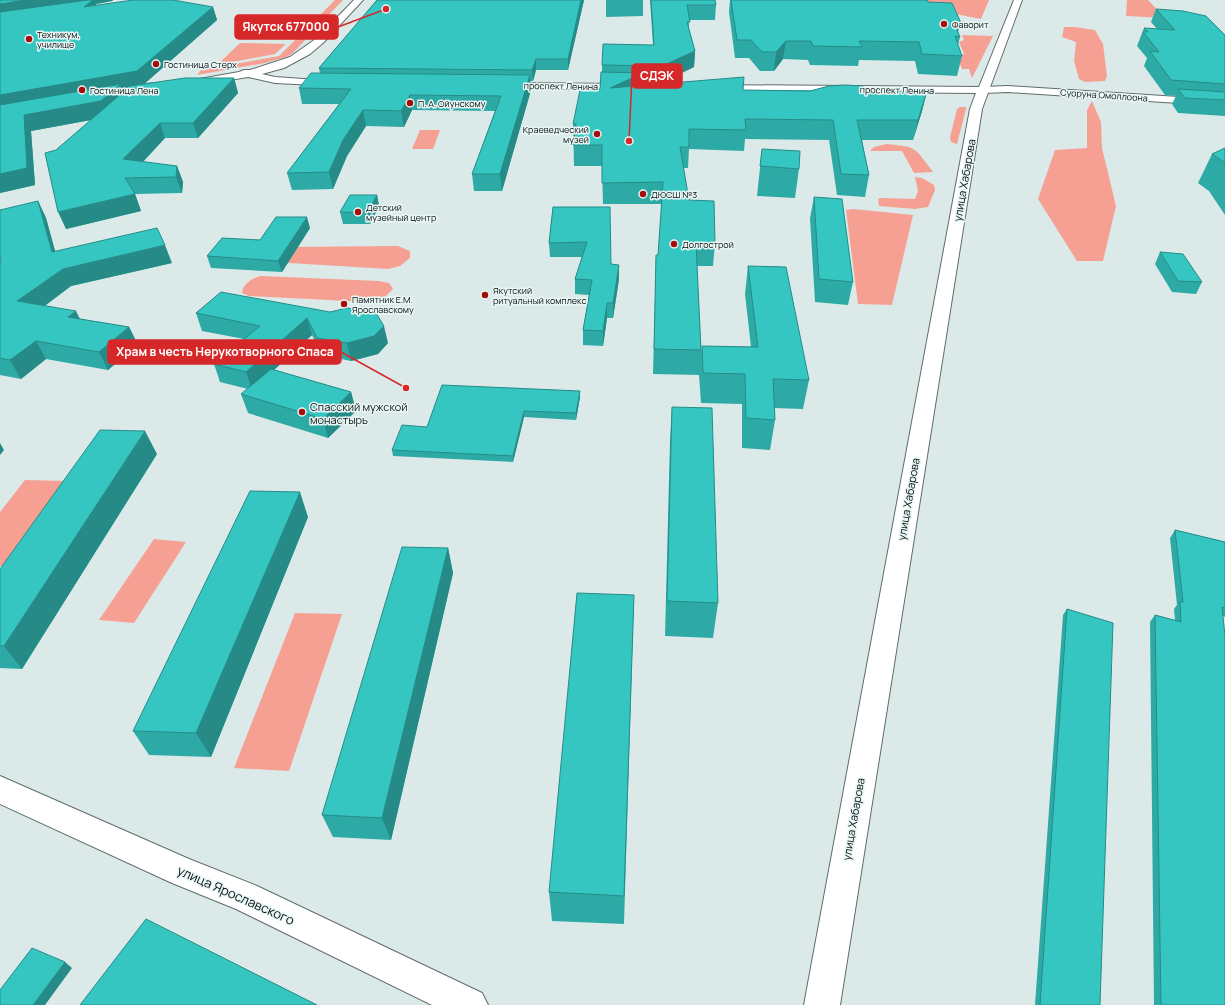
<svg xmlns="http://www.w3.org/2000/svg" width="1225" height="1005" font-family="Manrope,sans-serif">
<style>
.green{fill:#f6a093}
.lines{fill:none;stroke-linecap:round;stroke-linejoin:round}
.minor-casing{stroke:#5f6c6b;stroke-width:2}
.major-casing{stroke:#5f6c6b;stroke-width:2}
.minor{fill:#fff;fill-rule:evenodd}
.major{fill:#fff;fill-rule:evenodd}
.wall{fill:#2eaaa6}
.shaded-wall{fill:#268b87}
.building{fill:#36c6c1;stroke:#268b87}
.poi-dot{fill:#a40d09;stroke:#e8f7f6;stroke-width:1.5}
.labels{text-anchor:middle;dominant-baseline:central;stroke-width:3;stroke-linejoin:round;paint-order:stroke}
.far-poi-label{font-size:9px;fill:#0c1111;stroke:#e8f7f6;text-anchor:start}
.far-street-label{font-size:9px;fill:#0c1111;stroke:#e8f7f6}
.street-label{font-size:11px;fill:#0c1111;stroke:#e8f7f6}
.poi-label{font-size:11px;fill:#0c1111;stroke:#e8f7f6;text-anchor:start}
.near-street-label{font-size:13px;fill:#0c1111;stroke:#e8f7f6}
.leader{fill:none;stroke:#d62828;stroke-width:1.5}
.callout-dot{fill:#d62828;stroke:#e8f7f6;stroke-width:1.5}
.callout{fill:#d62828;stroke:#d62828;stroke-width:1.5}
.callout-label{font-size:12px;text-anchor:middle;font-weight:bold;fill:#fff}
</style>
<rect width="100%" height="100%" fill="#dbeae8"/>
<path class="green" d="M335,0H343L293,53L286,57L265,63L197,75L201,70L279,56Z
M914,0H989L981,19L955,14Z
M1127,0H1148L1165,18L1126,16Z
M1064,27H1075L1095,30L1103,44L1107,76L1105,81L1085,82L1079,79L1074,61L1076,42L1062,37Z
M962,35L993,36L972,78L969,69H962L957,56L964,54L959,42L964,40Z
M240,43L286,44L275,54L217,65Z
M1092,101L1101,122L1102,148L1116,206L1103,261H1077L1038,199L1055,150L1087,148V110Z
M960,107H966V109L957,144L951,142L950,137L957,109Z
M420,130H440L433,149H412Z
M886,144C918,147 914,147 933,172L914,173L902,151H870L874,147Z
M915,177L922,178L934,185L935,190L928,207L915,209L879,206L878,199L881,198L915,199L918,191Z
M853,209L913,215L892,305L858,304L846,210Z
M398,246L410,251V258L400,266L388,269L273,262L283,247Z
M261,276L379,281L389,283L393,289L385,297L369,302L249,296L242,293C243,284 252,278 261,276Z
M25,480L67,481L5,566H0V512Z
M154,539L186,542L134,623L99,620Z
M295,613L342,614L289,771L234,768Z"/>
<g class="lines">
<defs>
<path id="minor" d="M1008,86L1225,100V106L1008,92L983,93L977,90L983,87Z
M0,776L189,859L257,886L482,993L488,1005H432L236,909L172,883L0,804Z"/>
<path id="major" d="M354,0H363L324,42L310,54L284,68L262,74L275,77L332,81L338,84L336,86L275,83L248,77L188,87L182,84L188,81L239,72L244,70H250L290,57L317,38Z
M1014,0H1022L982,109L840,1005H804L970,109L976,93L713,91L707,88L713,85L979,87Z
M501,83L630,84L636,87L630,90L497,88L495,86L497,84Z"/>
</defs>
<use href="#minor" class="minor-casing"/>
<use href="#major" class="major-casing"/>
<use href="#minor" class="minor"/>
<use href="#major" class="major"/>
</g>
<path class="wall" d="M0,0H113L112,1L96,4V5L213,7L217,20L145,83L234,78L238,93L198,138H165L143,162L177,166L183,182L182,193L135,194L141,211L66,229L56,150L91,120L31,131L35,185L0,193Z
M377,0H584L568,70H536L533,81H530L531,90L502,191H474L472,174L495,111L412,110L404,127L366,126L347,156L333,189L292,190L287,173L339,104H302L299,88L320,74L319,68Z
M606,0H643V16L606,17Z
M650,0H715L716,5L715,20H689V30L695,51L694,67L661,83L643,82V85L743,90L927,91L922,111L913,140H862L869,175L865,197L837,195L829,140L745,139L744,151L689,149L688,168H683L689,200L715,243L713,266H697L701,350L751,347L745,294L748,266L809,380L803,409L774,408L775,420L770,450L742,448V404L701,403L699,375L653,374L656,255H658L662,204H603L602,166H574L573,124L600,89L602,72V65L653,45Z
M730,0H927L928,2L961,23L958,32L960,37L958,45L962,56L957,76L918,74L915,61L859,60L858,66L810,65L808,60L783,59L774,71H760L749,58H735L729,12Z
M1156,9L1225,35V116L1178,113L1172,104L1176,96L1165,95L1144,66L1147,58L1137,46L1144,28L1157,29L1151,22Z
M1225,148V215L1209,191L1198,183L1212,154Z
M762,149L799,169L795,198L757,196Z
M377,195L379,206L370,224H343L340,212Z
M814,197L853,282L848,305L815,302L810,218Z
M38,201L46,218L55,251L172,263L71,286L45,306L80,319L129,327L138,345L108,370L46,359L21,379L0,375V263H1Z
M553,207L611,264L619,265V279L613,318H607L603,346L583,345V330L589,295L575,294V279L582,257H550L549,243Z
M310,228L282,272L211,268L207,256L260,240Z
M1160,252L1202,282L1196,294L1172,292L1155,264Z
M221,292L388,343L378,354L351,361L322,355L312,335L274,370L351,392L356,411L328,438L248,413L241,394L248,389L220,382L214,364L244,339L202,331L196,313Z
M580,391V397L576,420L524,417L513,462L393,456L392,450L427,427Z
M672,407L718,603L713,638L665,636L670,441Z
M157,454L22,669L0,668V569Z
M308,517L211,757L149,755L133,731Z
M1175,530L1225,542V617L1223,616L1225,1005H1154L1150,622L1155,615L1175,620L1174,609L1177,605L1170,538Z
M448,548L453,573L391,840L333,837L322,815Z
M634,595L624,924L552,921L549,892Z
M1067,609L1100,1005H1035L1063,615Z"/>
<path class="shaded-wall" d="M26,0H113L112,1L96,4L99,12L0,17V4Z
M581,0H584L568,70V59Z
M213,7L217,20L142,86L123,89L127,99L107,117L31,131L35,185L0,193V174L24,115L0,112V95Z
M786,41L783,59L774,71L776,52Z
M695,51L694,67L661,83L662,66Z
M536,59V70L533,81L532,70Z
M643,73V91L610,88Z
M530,75L531,90L502,191L500,174Z
M234,78L238,93L198,138L193,123Z
M927,91L922,111L913,140L918,120Z
M410,95L412,110L404,127L401,111Z
M363,110L366,126L347,156L333,189L329,172L343,140Z
M160,123L165,138L130,175L123,159Z
M177,166L183,182L182,193L176,177Z
M135,194L141,211L66,229L58,212Z
M377,195L379,206L370,224L367,213Z
M38,201L46,218L60,269L52,252Z
M307,217L310,228L282,272L278,261Z
M165,245L172,263L71,286L26,319L17,301L63,269Z
M619,265V279L613,318V303Z
M607,303V318L603,346V331Z
M76,311L85,329L68,317Z
M307,318L312,335L252,390L246,372Z
M384,326L388,343L378,354L351,361L347,343Z
M129,327L138,345L108,370L99,352Z
M36,341L46,359L21,379L10,360Z
M580,391V397L576,420V413Z
M351,392L356,411L328,438L323,419Z
M524,411V417L513,462V456Z
M145,431L157,454L22,669L4,646Z
M0,443L4,450L0,455Z
M300,492L308,517L211,757L196,733Z
M448,548L453,573L391,840L382,818Z
M65,962L72,968L45,1005H33Z"/>
<path class="building" d="M0,0H26L0,4Z
M88,0H93L84,7L133,0H173L213,7L137,71L0,95V12Z
M377,0H581L568,59H536L532,70L319,68Z
M651,0H715L716,5H687L690,22H687L695,51L662,66L602,65L603,44L654,45Z
M731,0H927L928,2L952,3L961,23H954L960,37L955,36L962,56L922,54L919,42L859,41L862,47L813,46L811,41H786L776,52H762L751,40H737Z
M1156,9L1183,11L1206,16L1225,35V84L1171,80L1150,51L1159,52L1143,32H1148L1144,28L1175,30Z
M601,72L643,73L610,88L744,77L743,90L810,91L829,86L845,85L863,86L861,91H927L918,120H857L869,175L841,174L833,120L745,119L746,130L689,129V147H680L689,200L714,201L715,243H696L701,350L654,349L656,255H658L663,182L602,183V145H573L576,124H573L580,90L600,89Z
M311,73L530,75L500,174H472L501,96L410,95L401,111L363,110L343,140L329,172L287,173L351,89L299,88Z
M185,78H234L193,123H160L123,159L177,166L176,177L125,178L135,194L58,212L45,153L56,150L130,86Z
M121,84L101,101L24,115L27,168L0,174V105Z
M1178,89L1225,92V100L1185,98Z
M1225,148V164L1224,162L1212,154Z
M762,149L800,151L799,169L760,166Z
M350,195H377L367,213L340,212Z
M814,197L842,199L853,282L819,279Z
M38,201L52,252L157,228L165,245L63,269L17,301L76,311L68,317L129,327L99,352L36,341L10,360L0,358V263H1L0,256V210Z
M553,207H610L611,264L619,265L613,303H607L603,331L583,330L592,280L575,279L587,242L549,243Z
M276,217H307L278,261L207,256L222,238L260,240Z
M1160,252L1183,254L1202,282L1178,281Z
M748,266L786,267L809,380L773,379L775,420L746,418L745,374L703,373L702,346L758,347Z
M221,292L330,312L347,308L376,313L384,326L374,336L347,343L317,338L307,318L246,372L214,364L260,326L196,313Z
M271,369L351,392L323,419L241,394Z
M442,385L580,391L576,413L524,411L513,456L392,450L402,425L427,427Z
M672,407L712,408L718,603L667,601Z
M100,430L145,431L4,646H0V569Z
M250,491L300,492L196,733L133,731Z
M1175,530L1225,542V608L1222,607L1225,636V1005H1161L1155,615L1181,622L1180,602H1183Z
M402,547L448,548L382,818L322,815Z
M577,593L634,595L624,896L549,892Z
M1067,609L1113,623L1100,1005H1040Z
M146,919L317,1005H80Z
M32,948L65,962L33,1005H0V990Z"/>
<g class="poi-dot">
<circle cx="944" cy="24" r="4"/>
<circle cx="29" cy="39" r="4"/>
<circle cx="156" cy="64" r="4"/>
<circle cx="82" cy="90" r="4"/>
<circle cx="410" cy="103" r="4"/>
<circle cx="597" cy="134" r="4"/>
<circle cx="643" cy="194" r="4"/>
<circle cx="358" cy="212" r="4"/>
<circle cx="674" cy="244" r="4"/>
<circle cx="485" cy="295" r="4"/>
<circle cx="344" cy="304" r="4"/>
<circle cx="302" cy="412" r="4"/>
</g>
<g class="labels">
<g class="far-poi-label">
<text x="952" y="24">Фаворит</text>
<text x="37" y="34">Техникум,<tspan x="37" dy="10">училище</tspan></text>
<text x="164" y="64">Гостиница Стерх</text>
<text x="90" y="90">Гостиница Лена</text>
<text x="418" y="103">П. А. Ойунскому</text>
<text x="589" y="129" text-anchor="end">Краеведческий<tspan x="589" dy="10">музей</tspan></text>
<text x="651" y="194">ДЮСШ №3</text>
<text x="366" y="207">Детский<tspan x="366" dy="10">музейный центр</tspan></text>
<text x="682" y="244">Долгострой</text>
<text x="493" y="290">Якутский<tspan x="493" dy="10">ритуальный комплекс</tspan></text>
<text x="352" y="299">Памятник Е.М.<tspan x="352" dy="10">Ярославскому</tspan></text>
</g>
<g class="far-street-label">
<text transform="translate(561 86) rotate(1)">проспект Ленина</text>
<text transform="translate(897 90) rotate(1)">проспект Ленина</text>
<text transform="translate(1104 95) rotate(4)">Суоруна Омоллоона</text>
</g>
<g class="street-label">
<text transform="translate(964 180) rotate(-80)">улица Хабарова</text>
<text transform="translate(908 499) rotate(-80)">улица Хабарова</text>
<text transform="translate(853 819) rotate(-80)">улица Хабарова</text>
</g>
<g class="poi-label">
<text x="310" y="406">Спасский мужской<tspan x="310" dy="13">монастырь</tspan></text>
</g>
<g class="near-street-label">
<text transform="translate(236 895) rotate(24)">улица Ярославского</text>
</g>
</g>
<path class="leader" d="M386 9L338 27M629 141L632 76M406 388L341 352"/>
<g class="callout-dot">
<circle cx="386" cy="9" r="4"/>
<circle cx="629" cy="141" r="4"/>
<circle cx="406" cy="388" r="4"/>
</g>
<g class="callout">
<rect x="235" y="15" width="103" height="24" rx="4"/>
<rect x="632" y="64" width="50" height="24" rx="4"/>
<rect x="108" y="340" width="233" height="24" rx="4"/>
</g>
<g class="callout-label">
<text x="286" y="31">Якутск 677000</text>
<text x="657" y="80">СДЭК</text>
<text x="225" y="356">Храм в честь Нерукотворного Спаса</text>
</g>
</svg>
